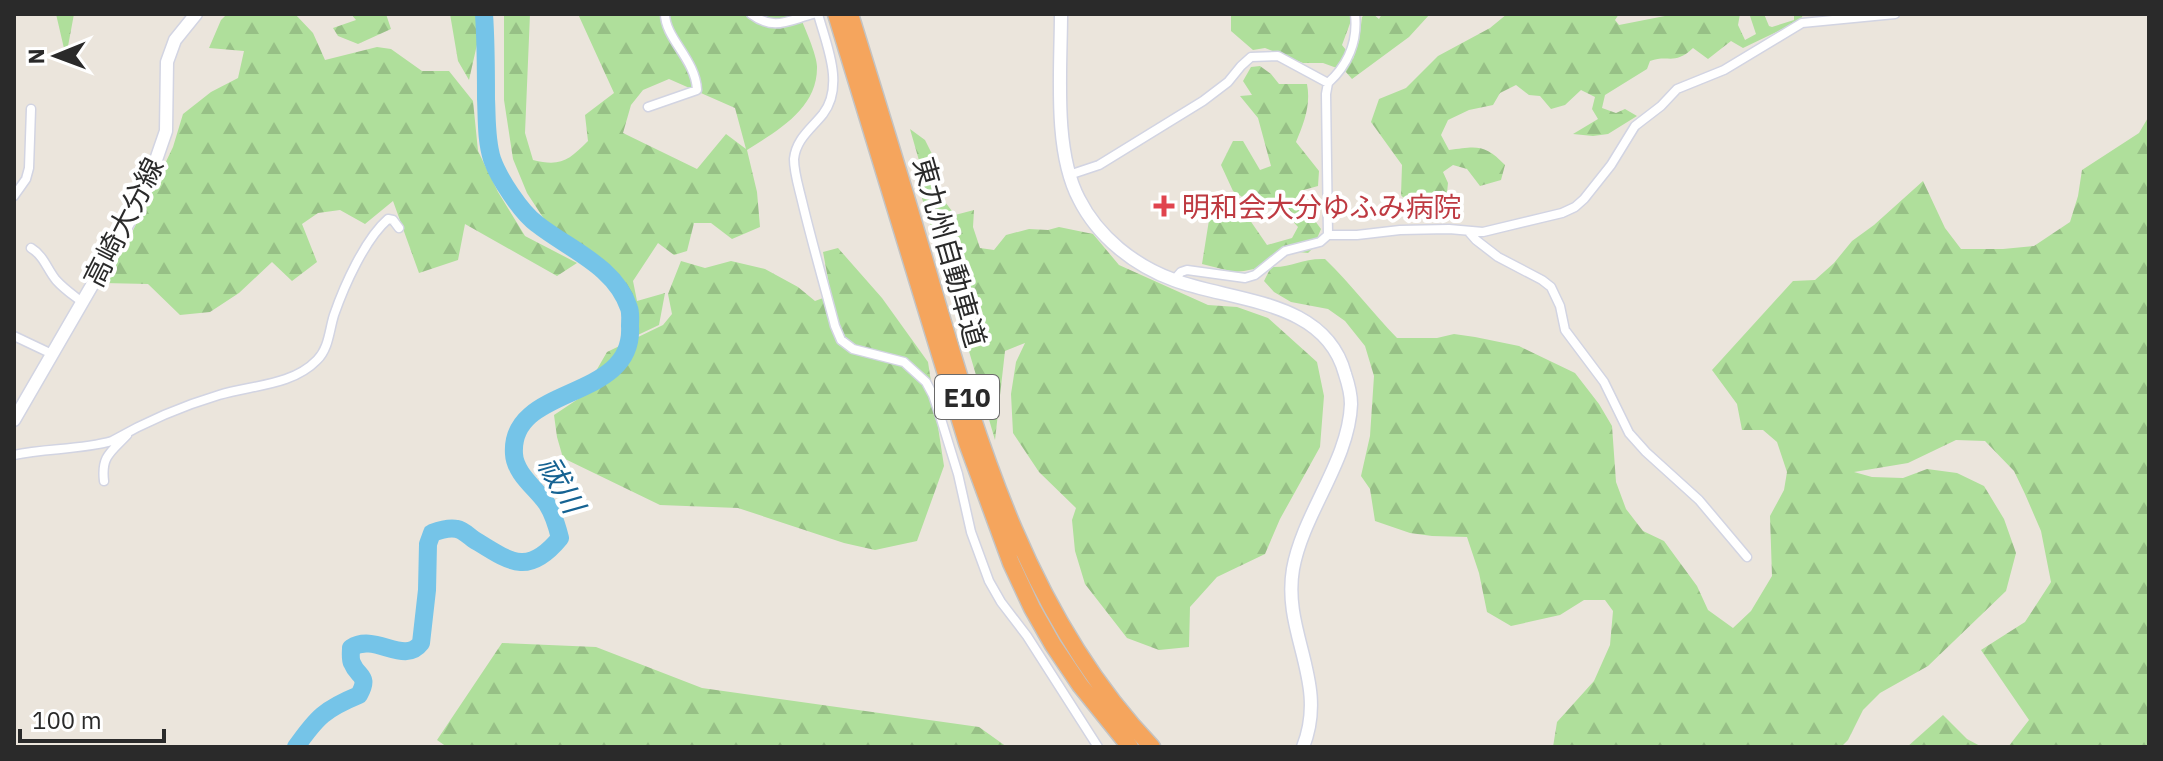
<svg xmlns="http://www.w3.org/2000/svg" width="2163" height="761" font-family="'IBM Plex Sans','Noto Sans JP',sans-serif">
<style>
.forest{fill:url(#forest-firs);fill-rule:evenodd}
.lines{fill:none;stroke-linecap:round;stroke-linejoin:round}
.river{stroke:#75c4e8;stroke-width:18}
.street-casing{stroke:#d2d4e2;stroke-width:11}
.secondary-casing{stroke:#d2d4e2;stroke-width:15}
.highway-casing{stroke:#c3c3c3;stroke-width:19}
.street{stroke:#fff;stroke-width:8}
.secondary{stroke:#fff;stroke-width:12}
.highway{stroke:#f5a55d;stroke-width:16}
.health-dot{fill:#e0444e;stroke:#fff;stroke-width:3}
.labels{text-anchor:middle;dominant-baseline:central;stroke-width:8;stroke-linejoin:round;paint-order:stroke}
.shield{fill:#fff;stroke:#6a6a6a;stroke-width:2}
.shield-label{font-size:26px;font-weight:bold;fill:#2a2a2a}
.health-label{font-size:28px;fill:#be3a42;stroke:#fff;text-anchor:start}
.street-label{font-size:28px;fill:#2a2a2a;stroke:#fff}
.water-label{font-size:30px;font-style:italic;fill:#156292;stroke:#fff}
</style>
<defs>
<pattern id="forest-firs" width="22" height="20" patternUnits="userSpaceOnUse" patternTransform="scale(2)"><rect width="22" height="20" fill="#afdf9b"/><path d="M5 1l3.5 6h-7zM16 11l3.5 6h-7z" fill="#97c086"/></pattern>
</defs>
<rect width="100%" height="100%" fill="#ebe5dc"/>
<path class="forest" d="M56,14H74L66,57Z
M227,14H295L313,33L325,60L377,47L391,49L422,71H449L473,101L478,151L498,192L525,236L577,263L557,276L465,224L458,260L419,273L393,201L365,224L340,210L318,213L302,224L317,262L292,281L272,262L239,293L210,312L180,315L148,284L103,283L125,247L173,147L183,114L211,92L238,78L244,51L209,48L221,20Z
M351,14H386L391,29L358,44L338,36L333,28L356,20Z
M450,14H477L478,40L469,80L458,61Z
M504,14H530L525,133L533,160C561,167 569,160 588,141L585,115L614,93L578,14H799C804,26 818,57 817,68C817,109 777,131 747,150L757,192L760,227L732,239L711,223H694L687,251L674,255L658,243L633,281L637,301L665,293L659,325L623,342L628,294L590,250L566,238L544,219L527,193L513,159L504,100ZM669,79L735,108L746,149L726,134L697,169L623,133L631,105L643,90Z
M1231,14H1350L1352,18L1342,45L1353,59L1359,41L1362,17L1365,14H1373L1379,19L1382,14H1430L1409,37L1352,79L1345,71L1323,63H1303L1265,48L1253,50L1231,31Z
M1507,14H1619L1615,20L1619,25L1675,14H1740L1738,25L1745,40L1756,34L1750,16L1752,14H1764L1769,26L1772,27L1794,20V14H1803L1801,20L1743,48L1731,41L1708,59L1693,48C1674,66 1669,54 1650,61L1647,69L1605,95L1602,108L1616,113L1625,109L1637,116L1608,134L1593,136L1573,134L1598,119L1592,109L1595,97L1581,90L1565,105L1551,109L1540,96L1529,95L1516,85L1500,93L1493,105L1469,110L1448,120L1441,135L1449,150C1477,146 1485,144 1505,165L1501,180L1480,186L1467,169L1453,165L1443,172L1448,183L1447,193L1432,203L1411,207L1401,195L1402,165L1371,122L1379,99L1406,88L1438,56L1490,28Z
M1260,66L1271,74L1279,84H1307C1311,105 1304,123 1296,142L1319,171L1318,186L1300,191L1304,206L1321,229L1313,248L1308,253L1289,251L1254,269L1244,271L1234,272L1202,264L1209,220L1221,196L1245,213L1267,245L1292,238L1298,227L1272,198L1250,202L1233,191L1221,165L1233,141H1243L1260,170L1271,166L1258,118L1240,96L1252,95L1243,81L1251,67Z
M2149,116V747H2008L2029,720L1981,650L2025,622L2051,582L2041,531L2025,494L2014,471L1985,441L1956,440L1908,463L1854,472L1872,477L1903,478L1927,469L1957,473L1984,486L2004,519L2016,553L2006,591L1928,666L1880,693L1863,710L1848,740L1841,747H1553L1557,722L1594,681L1610,645L1613,611L1605,600H1584L1560,615L1511,626L1487,612L1479,573L1467,537L1432,536L1410,533L1375,521L1370,489L1361,476L1370,436L1374,376L1365,346L1345,321L1328,309L1291,302L1274,292L1264,281L1271,267C1292,268 1302,258 1325,259C1351,284 1372,312 1397,338H1437L1454,334L1475,337L1519,346L1575,373L1599,404L1612,426L1616,482L1626,509L1643,531L1664,541L1697,586L1708,610L1733,628L1751,611L1772,576L1770,516L1784,490L1787,472L1777,442L1763,430H1742L1737,404L1712,370L1793,281L1815,280L1834,263L1852,241L1874,225L1923,181L1945,228L1961,249H2003L2034,246L2070,222L2078,196L2082,170L2139,133Z
M910,129L925,140L933,156L934,174L942,198L955,215L974,210L973,227L980,248L994,250L1006,235L1029,229L1048,230L1059,227L1093,234L1119,265L1208,305L1237,307L1268,318L1317,362L1324,396L1320,447L1280,519L1265,554L1217,577L1190,607L1189,647L1159,650L1127,638L1085,584L1075,551L1072,520L1076,508L1039,472L1013,433L1011,394L1016,362L1025,343L1005,351L995,440L949,283L920,192L924,178Z
M838,248L882,298L928,362L944,466L917,541L875,550L844,543L738,508L660,505L563,458L557,437L554,415L581,397L607,352L663,325L672,314L668,294L681,261L705,268L731,261L765,269L798,287L815,301L831,295L823,252Z
M502,643L596,647L702,688L979,727L1007,747H447L437,740Z
M1943,715L1967,739L1982,747H1907Z"/>
<g class="lines">
<path class="river" d="M296,747C317,717 325,709 359,695C370,675 358,678 352,663C350,659 351,652 351,648C375,632 404,666 421,643L427,590L428,544L432,533C440,530 449,527 457,529C463,530 469,536 473,539C510,562 528,577 560,538C557,526 554,515 547,504C537,489 515,474 514,454C509,383 635,403 630,326C630,321 631,313 629,308C615,266 570,250 537,224C521,212 499,179 492,159C486,140 487,119 486,99C486,71 486,42 484,14"/>
<defs>
<path id="street" d="M751,14C774,31 787,21 813,14
M818,14C826,44 845,85 823,114C811,129 796,139 794,159C794,173 799,188 802,201C812,243 824,284 835,326L841,340L853,349L904,362L926,382L933,395L941,419L958,474L971,532L989,581L1001,602L1027,636L1098,747
M1328,83L1326,94L1328,235H1357L1400,230L1449,229L1483,232L1562,213L1575,207L1584,199L1611,165L1635,126L1661,106L1677,89L1724,70L1802,23L1895,14
M648,107L697,90C696,60 665,38 665,14
M1069,175L1099,165L1203,101L1228,82L1241,66L1251,57L1278,56L1328,83C1348,65 1358,41 1355,14
M14,196L26,179L29,168L31,109
M1469,232L1476,240L1498,257L1542,280L1551,287L1560,306L1565,330L1604,382L1629,433L1646,452L1699,500L1747,557
M31,248C44,256 47,269 56,280C64,289 73,295 82,302
M1174,280L1181,272L1187,270L1245,278L1255,275L1285,251L1320,242L1328,235
M14,336L52,354
M14,455C46,448 80,450 112,441C145,422 182,406 219,395C251,385 292,386 317,360C329,348 329,331 334,315C344,286 365,239 388,219L393,220L399,228
M104,481C101,456 111,452 127,435"/>
<path id="secondary" d="M1061,14C1061,69 1053,150 1079,199C1098,237 1135,266 1174,280C1233,302 1325,299 1345,374C1348,383 1351,394 1351,404C1349,461 1303,513 1293,569C1282,633 1329,682 1303,747
M14,420L131,218L147,186L166,131L167,62L175,40L196,14"/>
<path id="highway" d="M836,14L967,443L1011,563L1032,608L1053,645L1080,685L1130,747
M850,14C877,101 904,188 929,275C978,442 1028,618 1152,747"/>
</defs>
<use href="#street" class="street-casing"/>
<use href="#secondary" class="secondary-casing"/>
<use href="#highway" class="highway-casing"/>
<use href="#street" class="street"/>
<use href="#secondary" class="secondary"/>
<use href="#highway" class="highway"/>
</g>
<path class="health-dot" d="M1160 194h8v8h8v8h-8v8h-8v-8h-8v-8h8z"/>
<g class="labels">
<rect class="shield" x="935" y="375" width="64" height="44" rx="6"/>
<g class="shield-label">
<text x="967" y="397">E10</text>
</g>
<g class="health-label">
<text x="1182" y="206">明和会大分ゆふみ病院</text>
</g>
<g class="street-label">
<text transform="translate(123 222) rotate(-63)">高崎大分線</text>
<text transform="translate(950 252) rotate(74)">東九州自動車道</text>
</g>
<g class="water-label">
<text transform="translate(562 484) rotate(60)">祓川</text>
</g>
</g>
<rect width="2163" height="761" fill="none" stroke="#2a2a2a" stroke-width="32"/>
<g transform="translate(56 56) rotate(269)" stroke="#ffffff" stroke-width="6" paint-order="stroke">
<path d="M0-6L14 30L0 20L-14 30Z" fill="#2a2a2a"/>
<text y="-12" font-size="22" font-weight="bold" text-anchor="middle" fill="#2a2a2a">N</text>
</g>
<path d="M20 729v12h144v-12" fill="none" stroke="#2a2a2a" stroke-width="4"/>
<text x="32" y="729" font-size="24" fill="#2a2a2a" stroke="#ffffff" stroke-width="6" paint-order="stroke">100 m</text>
</svg>
